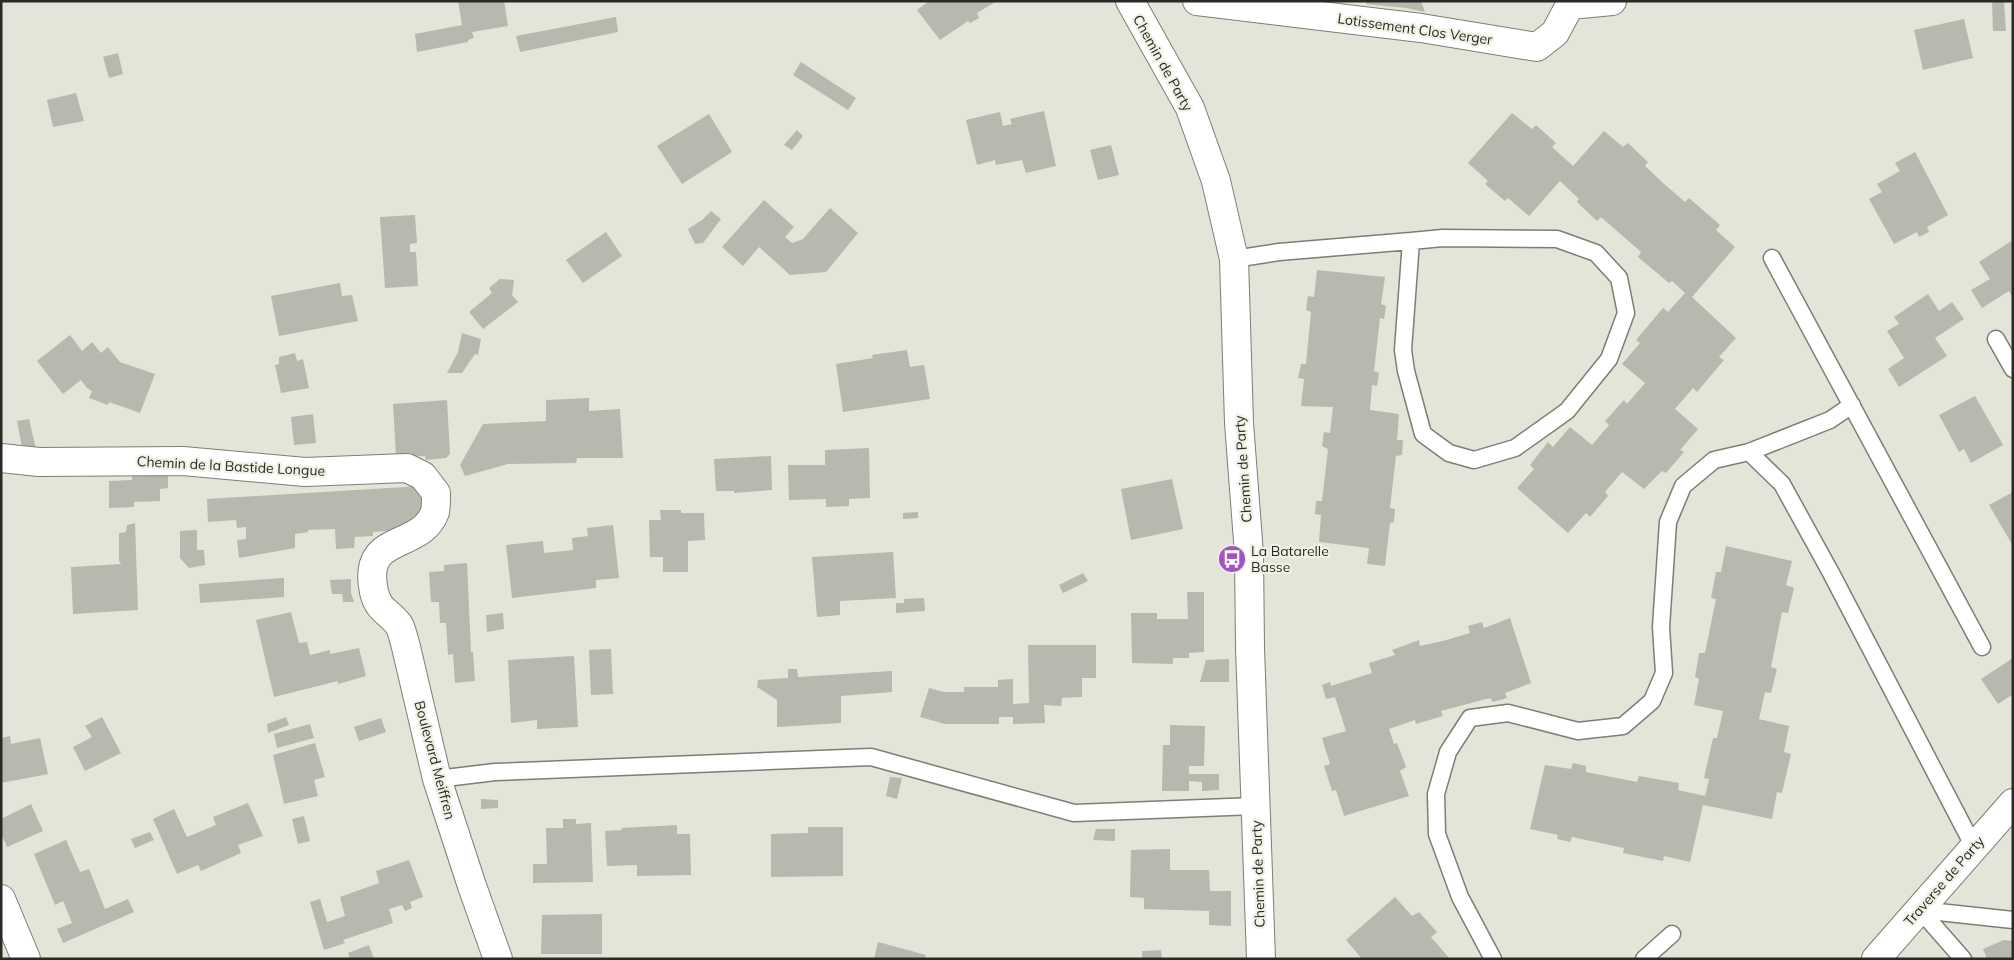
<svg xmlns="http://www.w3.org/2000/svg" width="2014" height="960" font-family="Mulish,sans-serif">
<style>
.building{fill:#b6b9ad}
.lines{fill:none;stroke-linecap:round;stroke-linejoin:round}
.lane-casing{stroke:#7c7f73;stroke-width:19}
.street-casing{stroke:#7c7f73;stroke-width:30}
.lane{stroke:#fff;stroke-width:16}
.street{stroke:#fff;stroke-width:28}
.labels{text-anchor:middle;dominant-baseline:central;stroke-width:4.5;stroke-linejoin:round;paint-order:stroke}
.street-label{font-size:14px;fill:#292a25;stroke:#eff2e5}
.poi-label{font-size:14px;fill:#292a25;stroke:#eff2e5;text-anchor:start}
</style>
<rect width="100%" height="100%" fill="#e2e5d8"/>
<path class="building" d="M458,1H504L508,26L472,32L474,38L468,40V42L417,52L415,34L462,25Z
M929,1H997L977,13L979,18L970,23L968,21L940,40L917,10Z
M1366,1H1421L1425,12L1406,8L1366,4Z
M1992,1H2004L2006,31H1993Z
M616,17L618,32L520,52L516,36Z
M1964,19L1973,58L1923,70L1914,30Z
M118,53L123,74L109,78L103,57Z
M801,62L856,98L848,110L793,75Z
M76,93L84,121L53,127L47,100Z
M1044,111L1056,166L1026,173L1022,160L996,165L995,160L977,165L966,120L1000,112L1003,126L1012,124L1010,119Z
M1512,113L1532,129L1536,125L1556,143L1552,147L1573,166L1604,131L1623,147L1628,143L1648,162L1645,166L1663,183L1685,202L1689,198L1720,225L1716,230L1735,247L1692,297L1736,338L1719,357L1724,360L1697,392L1693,388L1675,409L1698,429L1680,450L1684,452L1666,473L1662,471L1644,489L1622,472L1605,492L1608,496L1590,517L1586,513L1568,533L1517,488L1534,469L1530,465L1548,442L1553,447L1570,427L1592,445L1609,425L1605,421L1624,400L1627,404L1645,383L1622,364L1640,343L1636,340L1663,308L1668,312L1685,293L1672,281L1669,283L1638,257L1641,252L1601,217L1597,221L1577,202L1579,199L1560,181L1529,216L1508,198L1505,201L1485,184L1488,181L1468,163Z
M709,114L732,152L682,184L657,146Z
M797,130L803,136L792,150L784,145Z
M1111,145L1119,175L1098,180L1090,150Z
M1915,152L1948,215L1927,227L1929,232L1919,237L1917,232L1894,244L1869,199L1882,192L1877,184L1900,171L1895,163Z
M764,200L794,227L785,237L792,243L803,239L830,208L858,233L826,272L790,275L759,247L743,266L722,247Z
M711,211L721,219L703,243L695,244L688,229L702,220Z
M415,215L417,243L410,244V252H416L418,286L385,288L380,217Z
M606,232L622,256L583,283L566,260Z
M2013,240V298L2009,291L1982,308L1971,290L1990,279L1979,262Z
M1317,270L1385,277L1381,304L1386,306L1384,319L1380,318L1374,371L1379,373L1377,386L1372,385L1370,410L1399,414L1397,440H1403L1402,455L1396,456L1390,508L1395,509L1394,522L1390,523L1385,566L1367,564L1369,548L1319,542L1321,515L1315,514L1316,501H1322L1328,449L1322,446L1324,432L1330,433L1333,407L1301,406L1304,379L1298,378L1301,364H1306L1311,312L1306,310L1308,296L1314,297Z
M500,279L514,280L512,295L518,302L483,329L469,312L492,293L489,288Z
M340,283L342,296L352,295L358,321L279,336L271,296Z
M1928,294L1939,311L1952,302L1964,319L1935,338L1947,356L1899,387L1888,369L1904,358L1887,331L1899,324L1894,317Z
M462,333L481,339L478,355L475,354L462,373H447L458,352Z
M70,335L82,351L92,342L101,353L108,347L120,362L155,374L140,413L109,402L108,405L89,398L92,391L87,388L81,380L63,394L37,361Z
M907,350L910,367L924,365L930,399L843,412L836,364L873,358L872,355Z
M295,353L297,361L303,359L309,388L281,393L275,365L279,364V357Z
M1975,396L2003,445L1971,463L1964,449L1959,452L1939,415Z
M589,398V411L620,409L623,458H577L576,463L508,464L465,476L460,465L483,424L546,421V400Z
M447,400L450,454L446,458L426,460L425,456L396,457L393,404Z
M313,414L316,443L294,445L291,417Z
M29,419L37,454L23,452L17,421Z
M869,448L870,498L849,499V506L826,507V499L789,500L788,465H825V450Z
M771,456L772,490L734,493V491H716L714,459Z
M132,466H168V488L160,489V501L134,502V507L109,508V481L132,480Z
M1172,479L1183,529L1131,540L1121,489Z
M421,486L423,515L413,516V520L408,521V529L373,532V536L355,537L354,548L336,549L335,529L308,530V532L295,534V548L239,558L237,540L246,539V527L237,528L236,520L208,522L207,499Z
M2013,492V546L1989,505Z
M660,510H681V513H704L705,540L688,541V572H663V557H650L649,520H661Z
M918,512V518L903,519V513Z
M135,523L138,610L73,614L71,567L121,564L119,561V533L126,532L127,525Z
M613,525L619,578L596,580V588L512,598L506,545L543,541L544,553L573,550L572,538L588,536L587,528Z
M197,530V550H204L205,565L189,568L180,558V531Z
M1726,546L1792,561L1786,585L1794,588L1788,613L1782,612L1771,667L1777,669L1771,693L1765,692L1759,719L1789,726L1784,752L1791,754L1782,793L1777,792L1772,819L1703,805L1690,862L1664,856L1663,861L1623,853L1624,848L1572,837L1570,842L1557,839L1558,835L1530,829L1545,765L1571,769L1573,763L1586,766V772L1637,782L1639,776L1679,783L1678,790L1705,796L1709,779L1704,778L1713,738H1717L1723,711L1694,705L1699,679L1695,677L1699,653H1705L1716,599L1711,598L1716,572H1721Z
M893,552L896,598L840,601V615L817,617L812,557Z
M467,563L471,652H473L475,681L455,683L453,654L448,655L446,623H440L439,602H431L429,572L444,571V565Z
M1083,573L1088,581L1063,593L1059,585Z
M284,578V597L200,603L199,584Z
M351,579V593L354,602H343L342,594H332L330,580Z
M1187,592H1204V652L1189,653V658H1173V664L1132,663L1131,613H1157V619H1188Z
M924,598L925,611L896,613V603H904V599Z
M291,612L299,643L307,642L310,655L330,650V654L359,648L366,676L338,684V681L274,697L256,620Z
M503,613L504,629L487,632L486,615Z
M1510,618L1531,683L1505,693L1507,698L1493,702L1490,698L1441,711L1443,716L1416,724L1415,720L1389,729L1394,744L1397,743L1406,767L1400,771L1409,796L1344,816L1336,790L1332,791L1324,766L1330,764L1322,738L1346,731L1335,697L1326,699L1322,685L1330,682L1331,686L1372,673L1369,663L1395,655L1392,650L1419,640L1420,646L1443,641L1470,633L1468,626L1482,622L1484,628Z
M1028,645H1096V678H1082V697L1062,698L1061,706L1044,705L1045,723L1013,724V717H999V724H945L920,717L929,688L944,692H964V687H998V680L1013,679V704L1029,703Z
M611,649L613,694L591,695L589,650Z
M574,656L578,727L537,729V720L511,723L508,660Z
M2013,658V694L1998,704L1981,679Z
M1229,659V682H1200L1206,660Z
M788,669H797L798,677L892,671V692L841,696V723L777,727V700L757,687L758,680L788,678Z
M102,717L121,753L85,771L73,747L92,737L85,726Z
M286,717L289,725L268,733L267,724Z
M381,718L386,732L359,741L354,727Z
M310,724L314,738L277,748L274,734Z
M1170,725L1205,726L1204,766H1189V774H1219V790L1202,791V782L1189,781V791H1162L1163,745H1170Z
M10,736L11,744L40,738L48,774L1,783V738Z
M315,743L325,777L314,780L318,796L284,804L273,755Z
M890,777L902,778L897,799L886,796Z
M481,799L498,800V808L481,809Z
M248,803L263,836L238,845L241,853L201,871L198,865L177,874L153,819L174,809L187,837L216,825L213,817Z
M31,804L43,831L7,847L1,834V819Z
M304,816L310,841L298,844L292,819Z
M563,819H576V824L591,823L593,882L533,883V864H547L546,828H563Z
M677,825V834H690L691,875L637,876V865L607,866L605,831L622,830L621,828Z
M808,827H843V876L771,877V834L808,833Z
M1096,829H1115V841L1093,840Z
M150,832L154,840L135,848L131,839Z
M66,840L80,872L89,869L105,909L128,899L134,912L63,943L57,929L72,923L63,901L55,905L34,854Z
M1170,849V870H1209L1210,891H1231V926L1209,925V911L1144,909V898L1130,897L1131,850Z
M409,860L423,897L410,902L412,908L405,911L402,905L389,909L393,923L343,940L345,943L324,950L310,902L320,899L327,922L345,916L340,897L379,883L376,871Z
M1395,897L1412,916L1419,912L1437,932L1431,937L1450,959H1362L1346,940Z
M602,914V954H541L542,915Z
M2004,940L2013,941V959H1987L1983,949Z
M878,942L926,955L925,959H874Z
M369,945L374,959H350L348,953Z
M1161,950L1162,959H1142V951Z"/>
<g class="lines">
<defs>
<path id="lane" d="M1772,258L1982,647
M1234,259L1279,252L1411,241L1403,350L1406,371L1423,434L1449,453L1474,460L1515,448L1567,411L1609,359L1626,313L1619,278L1596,253L1557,239L1443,238L1411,241
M1996,339L2013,369
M1749,452L1830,420L1852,405
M437,779L495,772L871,757L1074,813L1255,806
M1920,910L2013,920
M1920,910L1963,959
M1493,959L1460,897L1437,834L1436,794L1448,752L1470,718L1508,713L1578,731L1623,726L1652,701L1664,673L1661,627L1668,522L1683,486L1714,460L1749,452L1782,484L1831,573L1974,847
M1644,959L1672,934"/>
<path id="street" d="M1130,1L1190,108L1216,181L1234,259L1239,423L1249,554L1250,648L1261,959
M1197,1L1421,28L1537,47L1555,33L1570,5L1612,1
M1,458L39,462L183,461L305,472L407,468L423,476L436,493C436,498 436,507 435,512C420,552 361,531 374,592C379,612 389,611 399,625C402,630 404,640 406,647L437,779L472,886L498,959
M1,899L26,959
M1876,959L2013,803"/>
</defs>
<use href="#lane" class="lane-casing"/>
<use href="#street" class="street-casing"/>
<use href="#lane" class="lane"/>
<use href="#street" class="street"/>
</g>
<defs>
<symbol id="bus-disc" viewBox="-11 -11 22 22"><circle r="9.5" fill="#a553c3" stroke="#eff2e5"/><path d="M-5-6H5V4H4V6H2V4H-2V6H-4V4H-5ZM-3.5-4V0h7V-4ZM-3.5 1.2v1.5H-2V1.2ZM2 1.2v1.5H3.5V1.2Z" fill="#fff"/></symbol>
</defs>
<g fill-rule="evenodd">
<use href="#bus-disc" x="1216" y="543" width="32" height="32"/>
</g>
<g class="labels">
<g class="street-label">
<text transform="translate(1415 29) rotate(8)">Lotissement Clos Verger</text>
<text transform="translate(1163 63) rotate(61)">Chemin de Party</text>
<text transform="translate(231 466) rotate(3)">Chemin de la Bastide Longue</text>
<text transform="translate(1243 469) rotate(-94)">Chemin de Party</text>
<text transform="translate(435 760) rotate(75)">Boulevard Meiffren</text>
<text transform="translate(1258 874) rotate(-92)">Chemin de Party</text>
<text transform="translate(1944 881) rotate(-49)">Traverse de Party</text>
</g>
<g class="poi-label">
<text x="1251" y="551">La Batarelle<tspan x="1251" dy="16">Basse</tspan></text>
</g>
</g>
<rect width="2014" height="960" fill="none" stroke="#292a25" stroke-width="5"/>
</svg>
